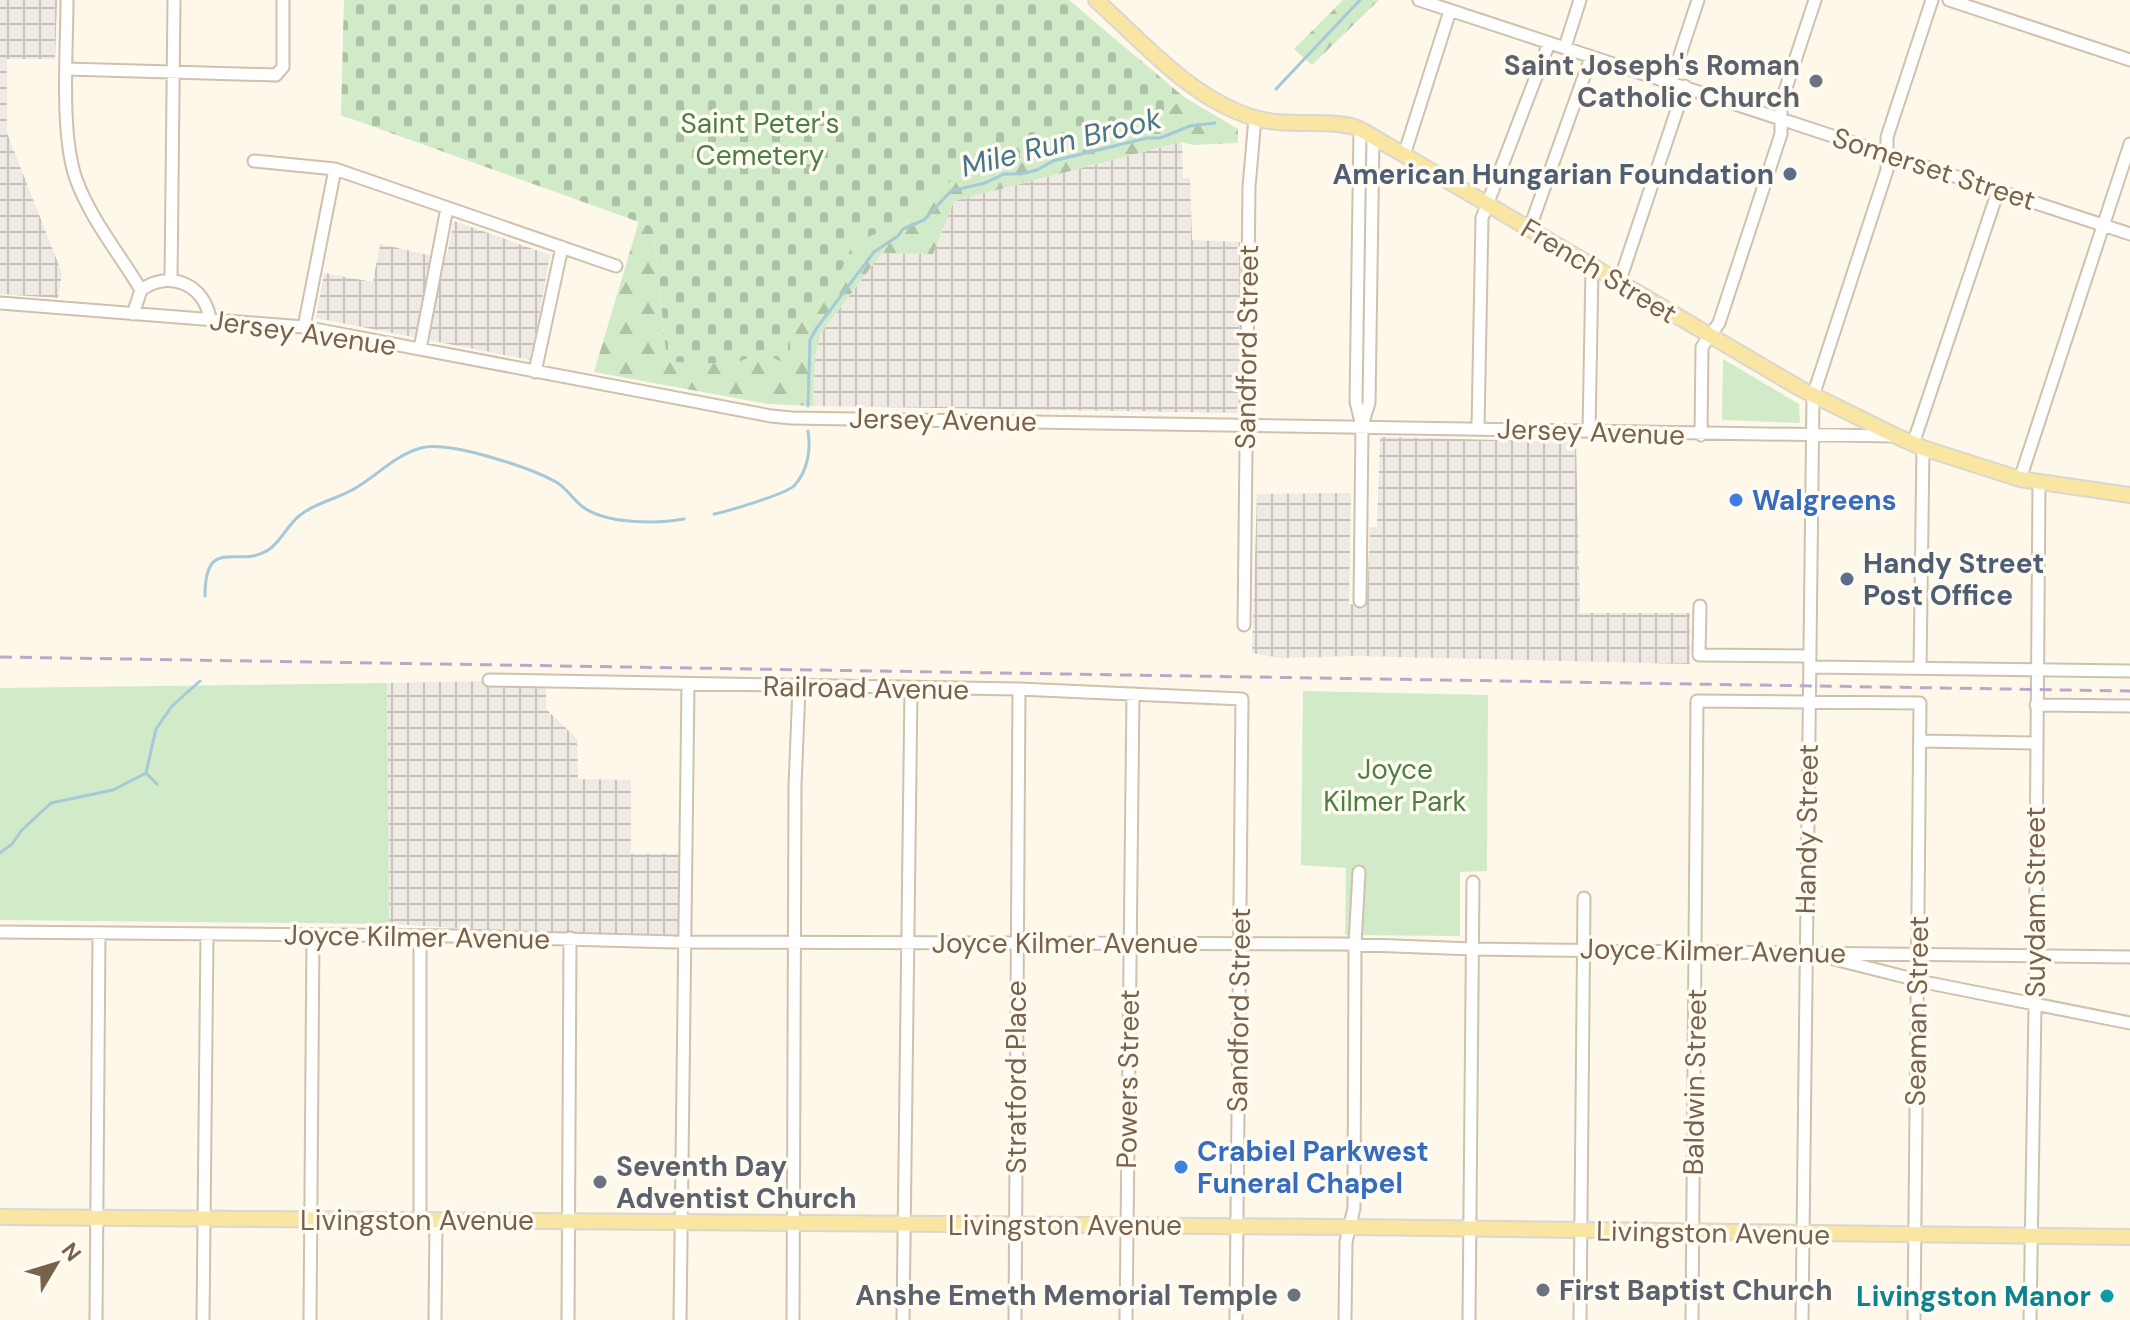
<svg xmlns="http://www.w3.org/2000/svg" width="2130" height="1320" font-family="'DM Sans',sans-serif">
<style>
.industrial{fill:url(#industrial-grid)}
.forest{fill:url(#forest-firs)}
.cemetery{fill:url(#cemetery-stones)}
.park{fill:#d1ebc8}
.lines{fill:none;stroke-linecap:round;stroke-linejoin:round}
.stream{stroke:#a4c9d9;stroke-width:3}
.minor-casing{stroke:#cfc1ae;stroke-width:15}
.major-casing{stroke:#dcd6d0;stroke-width:18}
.minor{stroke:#fff;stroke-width:11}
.major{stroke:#fae6a3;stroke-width:14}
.rail{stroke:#bda7c8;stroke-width:3;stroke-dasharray:12 8;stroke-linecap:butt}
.worship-dot{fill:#6b7280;stroke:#fffbf1;stroke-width:3}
.service-dot{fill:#5c6f8a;stroke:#fffbf1;stroke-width:3}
.shop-dot{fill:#3f7fe0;stroke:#fffbf1;stroke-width:3}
.culture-dot{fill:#0f9aa8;stroke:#fffbf1;stroke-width:3}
.labels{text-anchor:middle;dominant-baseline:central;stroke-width:7;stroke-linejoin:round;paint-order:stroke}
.worship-label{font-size:28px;font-weight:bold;fill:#5b616d;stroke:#fffbf1;text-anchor:end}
.park-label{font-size:28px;fill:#4d7e44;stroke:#fffbf1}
.street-label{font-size:28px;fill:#78624c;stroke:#fffbf1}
.service-label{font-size:28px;font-weight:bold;fill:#4e5e75;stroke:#fffbf1;text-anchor:end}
.shop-label{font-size:28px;font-weight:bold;fill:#366cbe;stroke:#fffbf1;text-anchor:start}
.culture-label{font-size:28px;font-weight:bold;fill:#0d838f;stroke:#fffbf1;text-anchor:end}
.water-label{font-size:30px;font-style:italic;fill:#46768b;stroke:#fffbf1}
</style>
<defs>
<pattern id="industrial-grid" width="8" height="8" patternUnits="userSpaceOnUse" patternTransform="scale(2)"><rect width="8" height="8" fill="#eeeae3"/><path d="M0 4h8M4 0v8" fill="none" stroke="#c6c1ba"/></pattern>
<pattern id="forest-firs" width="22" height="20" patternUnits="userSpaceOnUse" patternTransform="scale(2)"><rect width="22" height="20" fill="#d1ebc8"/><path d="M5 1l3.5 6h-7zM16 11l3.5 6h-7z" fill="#aec2a5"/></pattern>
<pattern id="cemetery-stones" width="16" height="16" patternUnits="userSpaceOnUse" patternTransform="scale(2)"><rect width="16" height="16" fill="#d1ebc8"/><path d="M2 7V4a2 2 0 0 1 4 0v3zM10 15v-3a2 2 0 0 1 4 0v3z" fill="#aec2a5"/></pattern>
</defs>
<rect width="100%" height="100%" fill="#fdf8ea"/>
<path class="industrial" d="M0,0H57L55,59H7V133L62,273L58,298L0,294Z
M1182,142L1183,178H1190L1192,240L1240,242L1239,413L813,406L815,356L821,333L882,253L933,254L954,201Z
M454,221L550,255L531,360L316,318L324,273L373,282L380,244L446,259Z
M1380,437L1576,442L1580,613H1690V664L1357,656L1279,658L1252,653L1257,494L1351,493L1349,604L1367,605L1370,527H1377Z
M546,680V709L577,739L578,779L631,780V854H686V941L389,924L387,683Z"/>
<path class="forest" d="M1343,0H1379L1312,65L1294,49Z
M1184,97L1238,129V143L1193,145L1182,142L954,201L933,254L882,253L821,333L815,356L813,406L768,404L594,372L639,221L653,227L667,362L735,364L762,351L791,356L789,334L834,288L853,242L903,225L952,180L1162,116Z"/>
<path class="cemetery" d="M344,0H1069L1184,97L1162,116L952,180L903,225L853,242L834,288L789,334L791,356L783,363L762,351L735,364L667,362L653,227L341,115Z"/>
<path class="park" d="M1723,359L1799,404L1800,423L1722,420Z
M387,683L389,924L0,920V688Z
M1303,691L1488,695L1487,871L1460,872V936L1345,935L1346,868L1301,865Z"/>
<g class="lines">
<path class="stream" d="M1276,89L1360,0
M808,406L810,340L816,329L874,252L898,236L903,229L924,220L951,191L985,183L1004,174H1021L1037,170L1053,161L1147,138H1160L1190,126L1215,123
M714,514C729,511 785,494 794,486C808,471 811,449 808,431
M205,596C205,532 240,572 271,548C282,539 288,525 299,516C314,503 337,499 354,489C377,476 395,455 421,448C448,440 531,468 556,482C567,488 573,500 583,507C606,524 657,524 684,519
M146,773L157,784
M0,853L12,844L22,830L51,803L113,790L146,773L156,729L172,706L200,681"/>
<defs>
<path id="minor" d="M67,0C67,51 60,133 76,179C91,220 119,253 141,290
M1419,0L2130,234
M1949,0L2130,60
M1565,47L1580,0
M67,69L276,75L283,67V0
M1671,82L1698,0
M1404,155L1450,11
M254,161L335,169L616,266
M1529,230L1591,57
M171,280L174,0
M1619,283L1685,86
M0,303L304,327L771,416L792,418L1894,436
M133,314L141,290C170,269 205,285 210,319
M304,327L335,169
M420,349L447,208
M535,372L562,247
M1362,425L1369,403L1373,136
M1478,428L1482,218L1549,43
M1589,432L1592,268
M1701,435L1702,347L1719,323L1781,134V103L1815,0
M1913,444L1998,191
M2020,479L2130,144
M1360,601L1362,426L1356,402L1360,129
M1700,606L1699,655L1810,656
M1244,625L1249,187L1255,118
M1810,667L2130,671
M1920,668L1923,448
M489,680L1019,689L1242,699L1236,1320
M2036,705L2130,706
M1920,741L2036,743
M0,932L454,936L675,942L1344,944L1472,949L2130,957
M420,936V1220
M1822,956L1929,983L2130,1023
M96,1320L99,933
M203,1320L207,935
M310,1320L313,935
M435,1320L436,1220
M568,1320L570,938
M680,1320L688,685
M793,1320L795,786L799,688
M903,1320L911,689
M1015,1320L1019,689
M1126,1320L1133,694
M1345,1320L1346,1242L1354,1208L1355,944L1359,872
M1469,1320L1473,882
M1580,1320L1584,898
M1692,1320L1697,701L1920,703L1914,1320
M1802,1320L1813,396L1887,170V137L1932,0
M2030,1320L2035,1006L2039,483"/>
<path id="major" d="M1096,0C1144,43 1191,99 1255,118C1287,128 1334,118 1360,129L1801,389L1896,436L1923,448L2020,479L2130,495
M0,1217L1350,1227L2130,1237"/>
</defs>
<use href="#minor" class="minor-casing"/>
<use href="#major" class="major-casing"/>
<use href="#minor" class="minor"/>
<use href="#major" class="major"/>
<path class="rail" d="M0,657L2130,691"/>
</g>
<g class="worship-dot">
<circle cx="1816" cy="81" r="8"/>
<circle cx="600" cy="1182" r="8"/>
<circle cx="1543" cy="1290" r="8"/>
<circle cx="1294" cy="1295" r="8"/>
</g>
<g class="service-dot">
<circle cx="1790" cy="174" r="8"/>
<circle cx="1847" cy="579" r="8"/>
</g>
<g class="shop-dot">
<circle cx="1736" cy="500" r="8"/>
<circle cx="1181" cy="1167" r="8"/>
</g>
<circle class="culture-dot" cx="2107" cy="1296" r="8"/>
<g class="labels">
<g class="worship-label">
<text x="1800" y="65">Saint Joseph's Roman<tspan x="1800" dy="32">Catholic Church</tspan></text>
<text x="616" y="1166" text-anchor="start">Seventh Day<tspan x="616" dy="32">Adventist Church</tspan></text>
<text x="1559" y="1290" text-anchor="start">First Baptist Church</text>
<text x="1278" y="1295">Anshe Emeth Memorial Temple</text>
</g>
<g class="park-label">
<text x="760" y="123">Saint Peter's<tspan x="760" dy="32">Cemetery</tspan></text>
<text x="1395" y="769">Joyce<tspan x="1395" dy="32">Kilmer Park</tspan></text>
</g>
<g class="street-label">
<text transform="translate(1934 169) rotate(18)">Somerset Street</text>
<text transform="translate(1599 271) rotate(31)">French Street</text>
<text transform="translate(303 333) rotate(8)">Jersey Avenue</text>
<text transform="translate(1247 347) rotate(-89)">Sandford Street</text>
<text transform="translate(943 420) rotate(1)">Jersey Avenue</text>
<text transform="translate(1591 432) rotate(2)">Jersey Avenue</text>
<text transform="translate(866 688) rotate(1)">Railroad Avenue</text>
<text transform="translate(1807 829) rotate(-89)">Handy Street</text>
<text transform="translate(2035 902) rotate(-90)">Suydam Street</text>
<text transform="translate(417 937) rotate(1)">Joyce Kilmer Avenue</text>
<text x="1065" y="943">Joyce Kilmer Avenue</text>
<text transform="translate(1713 951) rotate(1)">Joyce Kilmer Avenue</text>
<text transform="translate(1239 1010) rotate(-89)">Sandford Street</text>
<text transform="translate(1917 1011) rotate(-89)">Seaman Street</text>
<text transform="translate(1016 1077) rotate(-90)">Stratford Place</text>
<text transform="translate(1128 1079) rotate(-89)">Powers Street</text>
<text transform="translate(1695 1082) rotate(-89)">Baldwin Street</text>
<text x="417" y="1220">Livingston Avenue</text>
<text x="1065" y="1225">Livingston Avenue</text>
<text transform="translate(1713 1233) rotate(1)">Livingston Avenue</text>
</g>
<g class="service-label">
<text x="1774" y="174">American Hungarian Foundation</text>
<text x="1863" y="563" text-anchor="start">Handy Street<tspan x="1863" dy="32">Post Office</tspan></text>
</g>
<g class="shop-label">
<text x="1752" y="500">Walgreens</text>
<text x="1197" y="1151">Crabiel Parkwest<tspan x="1197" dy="32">Funeral Chapel</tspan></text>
</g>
<g class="culture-label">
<text x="2091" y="1296">Livingston Manor</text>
</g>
<g class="water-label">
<text transform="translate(1061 142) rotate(-14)">Mile Run Brook</text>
</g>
</g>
<g transform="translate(56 1264) rotate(52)" stroke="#fffbf1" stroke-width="6" paint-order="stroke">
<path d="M0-6L14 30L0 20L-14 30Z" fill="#78624c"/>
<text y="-12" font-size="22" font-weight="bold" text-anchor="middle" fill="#78624c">N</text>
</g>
</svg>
